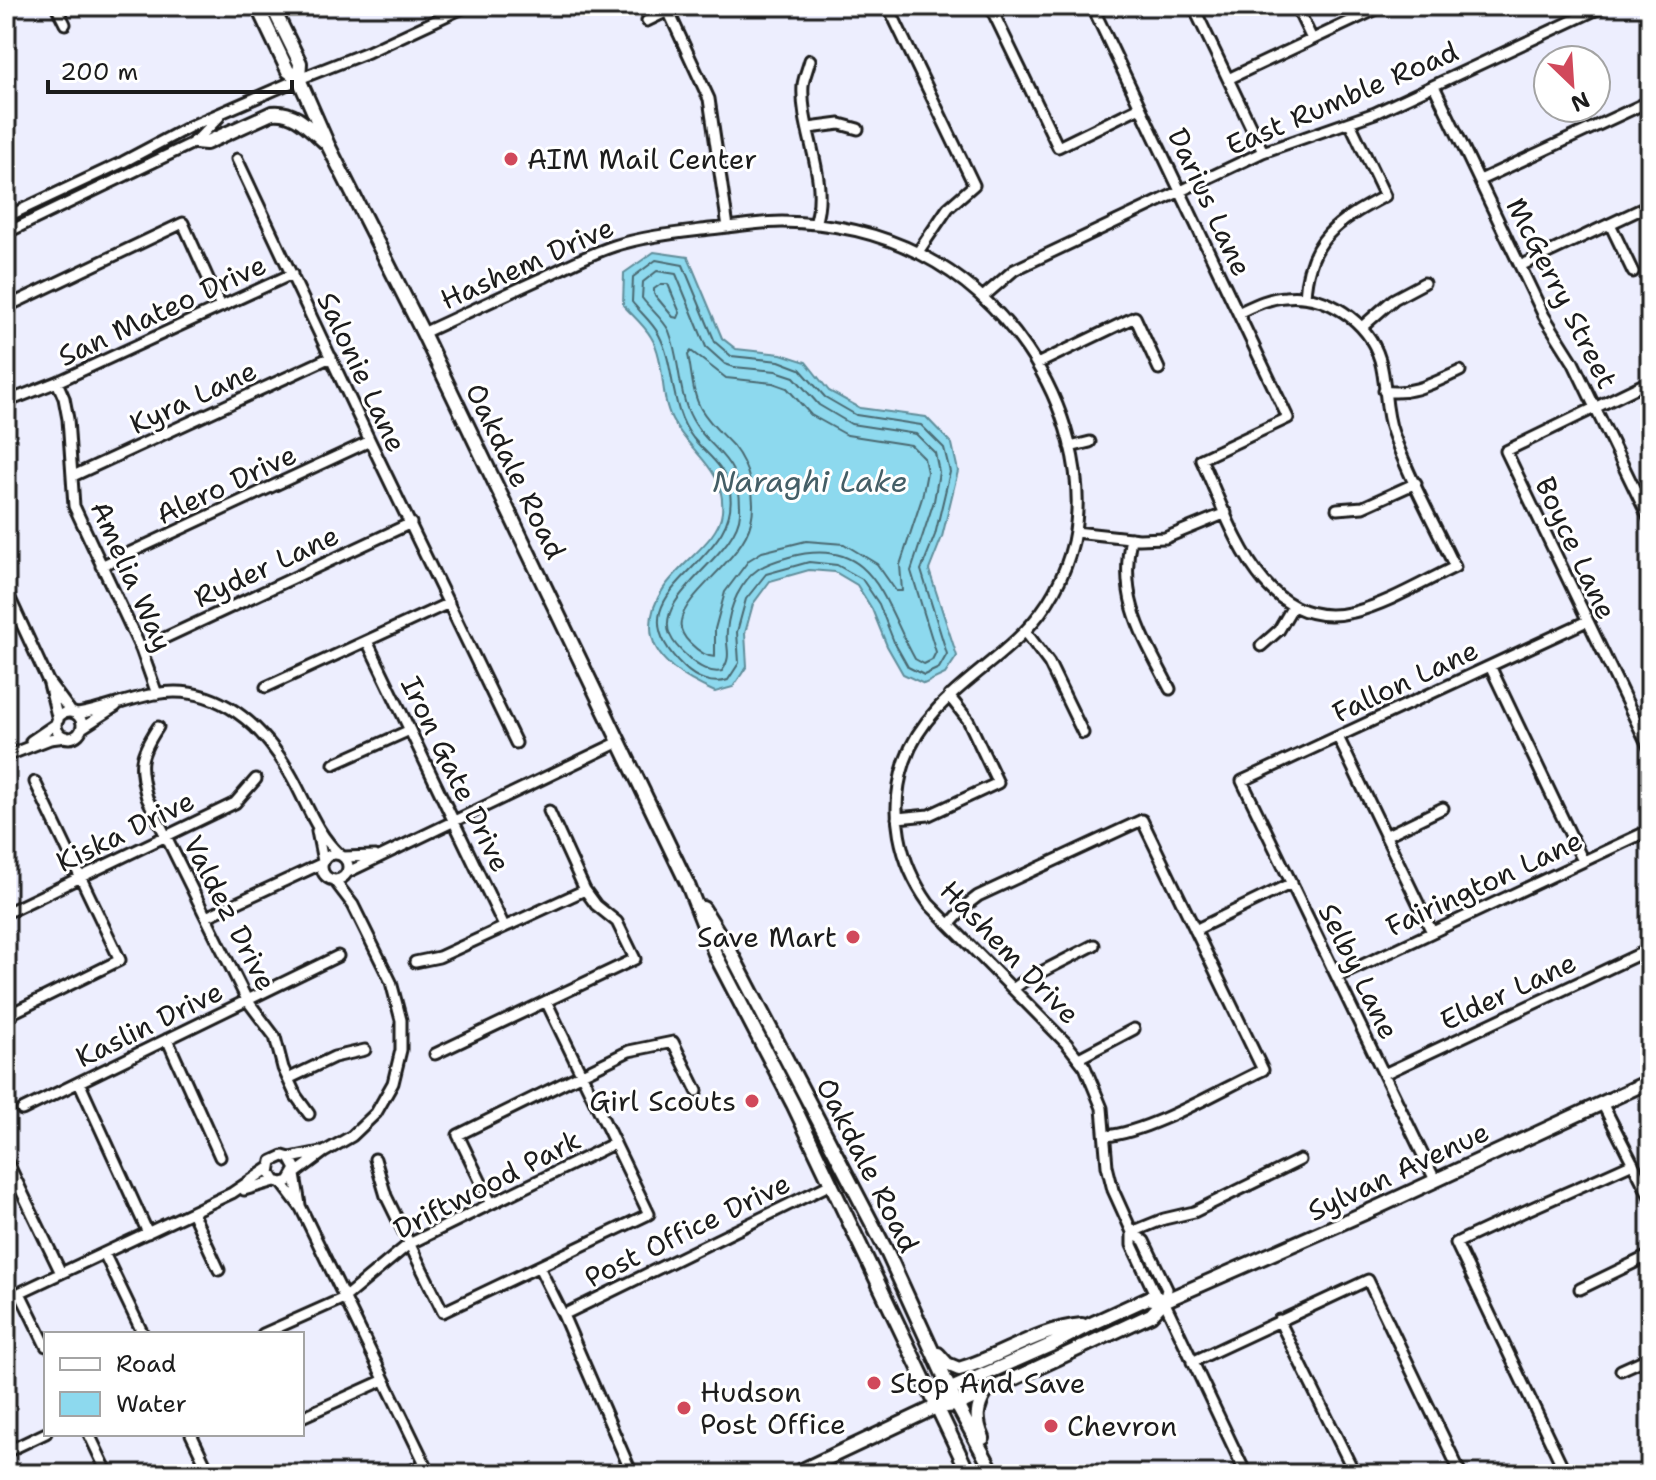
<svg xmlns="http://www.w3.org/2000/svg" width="1656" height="1480" font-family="'Shantell Sans',sans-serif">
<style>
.water{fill:#8dd9ee;stroke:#608d9a;stroke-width:2}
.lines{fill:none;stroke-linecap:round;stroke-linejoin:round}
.shore{stroke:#496870;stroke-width:2}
.minor-casing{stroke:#1c1c1c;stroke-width:15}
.major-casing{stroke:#1c1c1c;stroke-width:18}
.minor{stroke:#fff;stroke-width:9}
.major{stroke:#fff;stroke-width:12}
.poi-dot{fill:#d1495b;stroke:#fff;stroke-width:3}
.labels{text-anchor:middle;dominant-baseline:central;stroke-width:6;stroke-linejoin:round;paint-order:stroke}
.street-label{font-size:28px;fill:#1c1c1c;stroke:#fff}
.poi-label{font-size:28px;fill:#1c1c1c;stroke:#fff;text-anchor:start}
.water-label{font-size:30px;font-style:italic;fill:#445e66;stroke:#fff}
</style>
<rect width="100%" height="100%" fill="#edeefe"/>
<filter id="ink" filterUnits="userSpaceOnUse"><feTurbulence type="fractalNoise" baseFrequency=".0125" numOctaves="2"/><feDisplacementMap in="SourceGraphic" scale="16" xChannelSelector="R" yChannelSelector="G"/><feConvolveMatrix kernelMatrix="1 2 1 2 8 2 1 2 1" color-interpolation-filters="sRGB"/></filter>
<g filter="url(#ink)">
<path class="water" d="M654,252L688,257L722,338L736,349L781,354L806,362L829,391L860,408L926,417L952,444L958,471L942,537L929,570L957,656L945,674L924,684L903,674L887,646L872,609L857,585L835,572L809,570L770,581L753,604L745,633L747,666L733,687L715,692C688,680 651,661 651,627C650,574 718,551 722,512C726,468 690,454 672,419C659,394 666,361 651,337C644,325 632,315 623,305L624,273Z"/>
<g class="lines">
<path class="shore" d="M656,260L683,265L715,342L731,356L779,361L800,369L825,397L856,415L921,425L944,448L950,472L935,535L921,570L947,654L939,668L924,675L908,667L894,642L879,604L862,579L837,565L809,562L766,574L746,599L737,632L739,663L728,680C713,685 696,679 684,667C602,589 748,566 729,487C724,465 706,454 693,438C669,407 676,368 659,335C653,323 640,312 632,302L633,277Z
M657,271L676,274L706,347L725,364L734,367L776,371L794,377L819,405L851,424L916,434L935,453L939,472L934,501L911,571L936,652L932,660L924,664L915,659C883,602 875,534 789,557C763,564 750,570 737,595C732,605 728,620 727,631C725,648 733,655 722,671C711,674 697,666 689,658C682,652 674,645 670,635C653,596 738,555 740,513C742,449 705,454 687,408C678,384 679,356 669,331C663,319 650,309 642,298L643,282Z
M661,284H668L680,313L678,318L673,317L654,294V289Z
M691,351L726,378L773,383L787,388L811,415L847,435L911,445L924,458L927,472L922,498L900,565L902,591H896L877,564L844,544L806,541L762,552L749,560L725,592L715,629V657C705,657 697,650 690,643C684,637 679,630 681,621C685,593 743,559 751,522C757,497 749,466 733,446C721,433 710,424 701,409C692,393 692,372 688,355Z"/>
<defs>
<path id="minor" d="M56,6L65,24
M666,6L709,99L728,227
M888,6L974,185L948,208L918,252
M990,6L1058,147L1140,107
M1092,6L1288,418L1201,459C1231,523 1261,635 1354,612C1389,603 1423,582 1455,567C1434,523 1409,478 1393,433C1384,409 1387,384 1380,360C1368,320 1326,293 1285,297C1268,298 1253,306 1238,313
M1193,6L1263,152
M1296,6L1312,39
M647,21L678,6
M810,60C808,68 804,77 803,85C800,132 830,177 815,224
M1228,79L1383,6
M1434,86L1544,316L1573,362L1650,521
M809,128L840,124L858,129
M237,159L370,441L516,743
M1480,180L1650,101
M6,217L123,162L191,126L299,79L368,52L467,6
M1610,224L1633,272
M6,233L195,142L219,117
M1520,266L1650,205
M983,297L1014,270L1263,152L1375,113L1604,6
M1305,297C1308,239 1338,221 1385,196L1350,123
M6,307L183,223L221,307
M1362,327L1394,299L1424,283
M423,333C462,315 502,296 542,278C565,267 589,254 614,246C645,236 678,233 710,229C734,227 758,222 782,222C884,223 969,265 1027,349C1064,403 1087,477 1073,542C1065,576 1048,608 1023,633C982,675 925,702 905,761C888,811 899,862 929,904L1067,1044L1085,1067L1102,1108L1107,1166L1113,1190L1132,1232V1245L1155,1294L1164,1301L1246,1474
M1037,364L1135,317L1159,369
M1650,381L1506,451L1650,750
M57,382L64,398L68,419L74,506L141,649L157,694
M1384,391C1412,396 1435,382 1460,371
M6,402L57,382L292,274
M1070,447L1090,442
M73,476L331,357
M1337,509L1363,507L1416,483
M1075,532L1139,539L1165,538L1226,513
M1131,538C1118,600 1143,636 1170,689
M101,566L370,441
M6,590L48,681L71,712
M1025,631L1049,663L1083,733
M367,641L504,926
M1261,646L1279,630L1293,606
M141,649L411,523
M1490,666L1583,861
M49,684L58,720
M266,687L449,603
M56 725a13 13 0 1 1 26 0a13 13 0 1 1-26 0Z
M77,714C103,710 128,699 154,694C217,682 264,726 292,777C307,804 316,833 340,855
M158,727C139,756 138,764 147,798L247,1000L275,1037L283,1068L296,1096L309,1114
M82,728L116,706
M1338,737L1432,932
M31,741L56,724
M6,756L50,739L66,737
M334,764L410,730
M897,818L929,815L998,783L968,720L949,696
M317,831L323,861
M1385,836L1443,808
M322 867a13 13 0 1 1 26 0a13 13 0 1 1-26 0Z
M343,857L375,856
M348,872L619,742
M6,913L235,803L256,779
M206,917L323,863
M950,924L969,903L978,896L1142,820L1263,1070C1220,1090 1151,1132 1106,1136
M1195,930L1292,883
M415,962L439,957L585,890
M1337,977L1650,830
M1013,989L1024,981L1094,945
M6,1016L120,960L35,782
M167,1039L220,1157
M435,1054L635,959L617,922L596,905L585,890L549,811
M1079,1058L1134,1029
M1384,1074L1650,949
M288,1079L334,1057L365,1050
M79,1082L148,1233
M1602,1103L1650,1197
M22,1110L338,956
M290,1158L320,1152
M6,1159L61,1273
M375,1159L386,1196L443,1312L649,1214L546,1001
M296,1173L324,1152L352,1136L376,1113L393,1083L401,1050V1020L391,982L353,905L334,880
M295,1175L300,1205
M1435,1180L1242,781L1587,621
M282,1183L301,1208L430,1474
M244,1190L275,1181L282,1183L289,1181L296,1169L290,1158L283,1156L272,1161L270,1173L275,1181
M491,1203L458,1135L629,1051L673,1042L697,1091
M192,1212L219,1270
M1132,1232L1164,1219L1194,1212L1300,1160
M1132,1232L1144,1241L1167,1289L1164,1301
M104,1253L143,1334
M539,1267L563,1315L632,1474
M1580,1289L1650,1255
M20,1293L46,1346
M6,1299L232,1193L269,1168
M563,1315L831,1184
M1279,1320L1355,1474
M263,1334L344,1298L409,1244L615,1143
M1192,1362L1368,1280L1461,1474
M1621,1370L1650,1357
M302,1417L384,1380
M89,1434L108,1474
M191,1434L210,1474
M6,1452L46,1433
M404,1474L425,1464
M1566,1474L1456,1243C1514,1215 1574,1190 1633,1163"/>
<path id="major" d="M257,6L288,71L299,79
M272,6L300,63L299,79L328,145L423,333L688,885L716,956L793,1104L969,1474
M195,142L206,143L272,113C295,110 310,129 326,143
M703,908L730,951L888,1254L957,1405L994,1474
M938,1354L947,1364L959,1369C1001,1357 1037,1329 1082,1325
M936,1407L951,1389L1053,1344L1089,1325L1148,1298L1164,1301
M983,1438C975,1420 976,1408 986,1392
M794,1474L936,1407L957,1405L1151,1315L1164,1301L1376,1208L1650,1081"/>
</defs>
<use href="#minor" class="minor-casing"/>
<use href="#major" class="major-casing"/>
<use href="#minor" class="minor"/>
<use href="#major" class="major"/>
</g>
</g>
<g class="poi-dot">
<circle cx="511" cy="159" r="8"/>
<circle cx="853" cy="937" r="8"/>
<circle cx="752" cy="1101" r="8"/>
<circle cx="874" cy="1383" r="8"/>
<circle cx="684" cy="1408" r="8"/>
<circle cx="1051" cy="1426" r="8"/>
</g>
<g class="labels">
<g class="street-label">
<text transform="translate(1342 98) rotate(-23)">East Rumble Road</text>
<text transform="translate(1210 202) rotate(65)">Darius Lane</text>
<text transform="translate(527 263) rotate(-24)">Hashem Drive</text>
<text transform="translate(1562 293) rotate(63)">McGerry Street</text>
<text transform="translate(162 310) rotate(-25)">San Mateo Drive</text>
<text transform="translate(362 372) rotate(65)">Salonie Lane</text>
<text transform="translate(193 397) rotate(-25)">Kyra Lane</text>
<text transform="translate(516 471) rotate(64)">Oakdale Road</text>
<text transform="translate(226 484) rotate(-25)">Alero Drive</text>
<text transform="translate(1576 548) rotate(65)">Boyce Lane</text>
<text transform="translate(266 566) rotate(-25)">Ryder Lane</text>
<text transform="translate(132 576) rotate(66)">Amelia Way</text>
<text transform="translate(1405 681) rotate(-25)">Fallon Lane</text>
<text transform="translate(456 774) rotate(64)">Iron Gate Drive</text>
<text transform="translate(125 831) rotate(-26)">Kiska Drive</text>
<text transform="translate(1484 883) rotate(-25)">Fairington Lane</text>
<text transform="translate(230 913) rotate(63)">Valdez Drive</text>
<text transform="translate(1010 952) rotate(46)">Hashem Drive</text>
<text transform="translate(1359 971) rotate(64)">Selby Lane</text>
<text transform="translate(1508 991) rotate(-25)">Elder Lane</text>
<text transform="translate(149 1024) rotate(-26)">Kaslin Drive</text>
<text transform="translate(868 1165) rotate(63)">Oakdale Road</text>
<text transform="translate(1398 1171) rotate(-25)">Sylvan Avenue</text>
<text transform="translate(487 1184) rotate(-27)">Driftwood Park</text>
<text transform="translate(687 1230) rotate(-26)">Post Office Drive</text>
</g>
<g class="poi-label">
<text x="527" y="159">AIM Mail Center</text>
<text x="837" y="937" text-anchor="end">Save Mart</text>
<text x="736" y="1101" text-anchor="end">Girl Scouts</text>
<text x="890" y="1383">Stop And Save</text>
<text x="700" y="1392">Hudson<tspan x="700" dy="32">Post Office</tspan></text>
<text x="1067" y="1426">Chevron</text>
</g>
<g class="water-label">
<text x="810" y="481">Naraghi Lake</text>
</g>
</g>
<rect width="1656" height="1480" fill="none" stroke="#fff" stroke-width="32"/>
<rect x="16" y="16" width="1624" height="1448" fill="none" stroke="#1c1c1c" stroke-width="3" filter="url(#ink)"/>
<rect x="44" y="1332" width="260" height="104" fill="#ffffff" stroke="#a4a4a4" stroke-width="2"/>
<rect x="60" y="1358" width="40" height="12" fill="#ffffff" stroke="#a4a4a4" stroke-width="2"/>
<text x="116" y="1372" font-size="24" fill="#1c1c1c">Road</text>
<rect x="60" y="1392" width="40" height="24" fill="#8dd9ee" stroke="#a4a4a4" stroke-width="2"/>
<text x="116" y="1412" font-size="24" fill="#1c1c1c">Water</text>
<g transform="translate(1572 84) rotate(155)"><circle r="38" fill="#ffffff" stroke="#a4a4a4" stroke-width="2"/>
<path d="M0-6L14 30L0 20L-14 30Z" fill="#d1495b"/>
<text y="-12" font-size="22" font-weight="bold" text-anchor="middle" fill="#1c1c1c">N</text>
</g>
<path d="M48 80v12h244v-12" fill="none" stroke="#1c1c1c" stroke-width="4"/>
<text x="60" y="80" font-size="24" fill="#1c1c1c" stroke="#ffffff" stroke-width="6" paint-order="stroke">200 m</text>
</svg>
